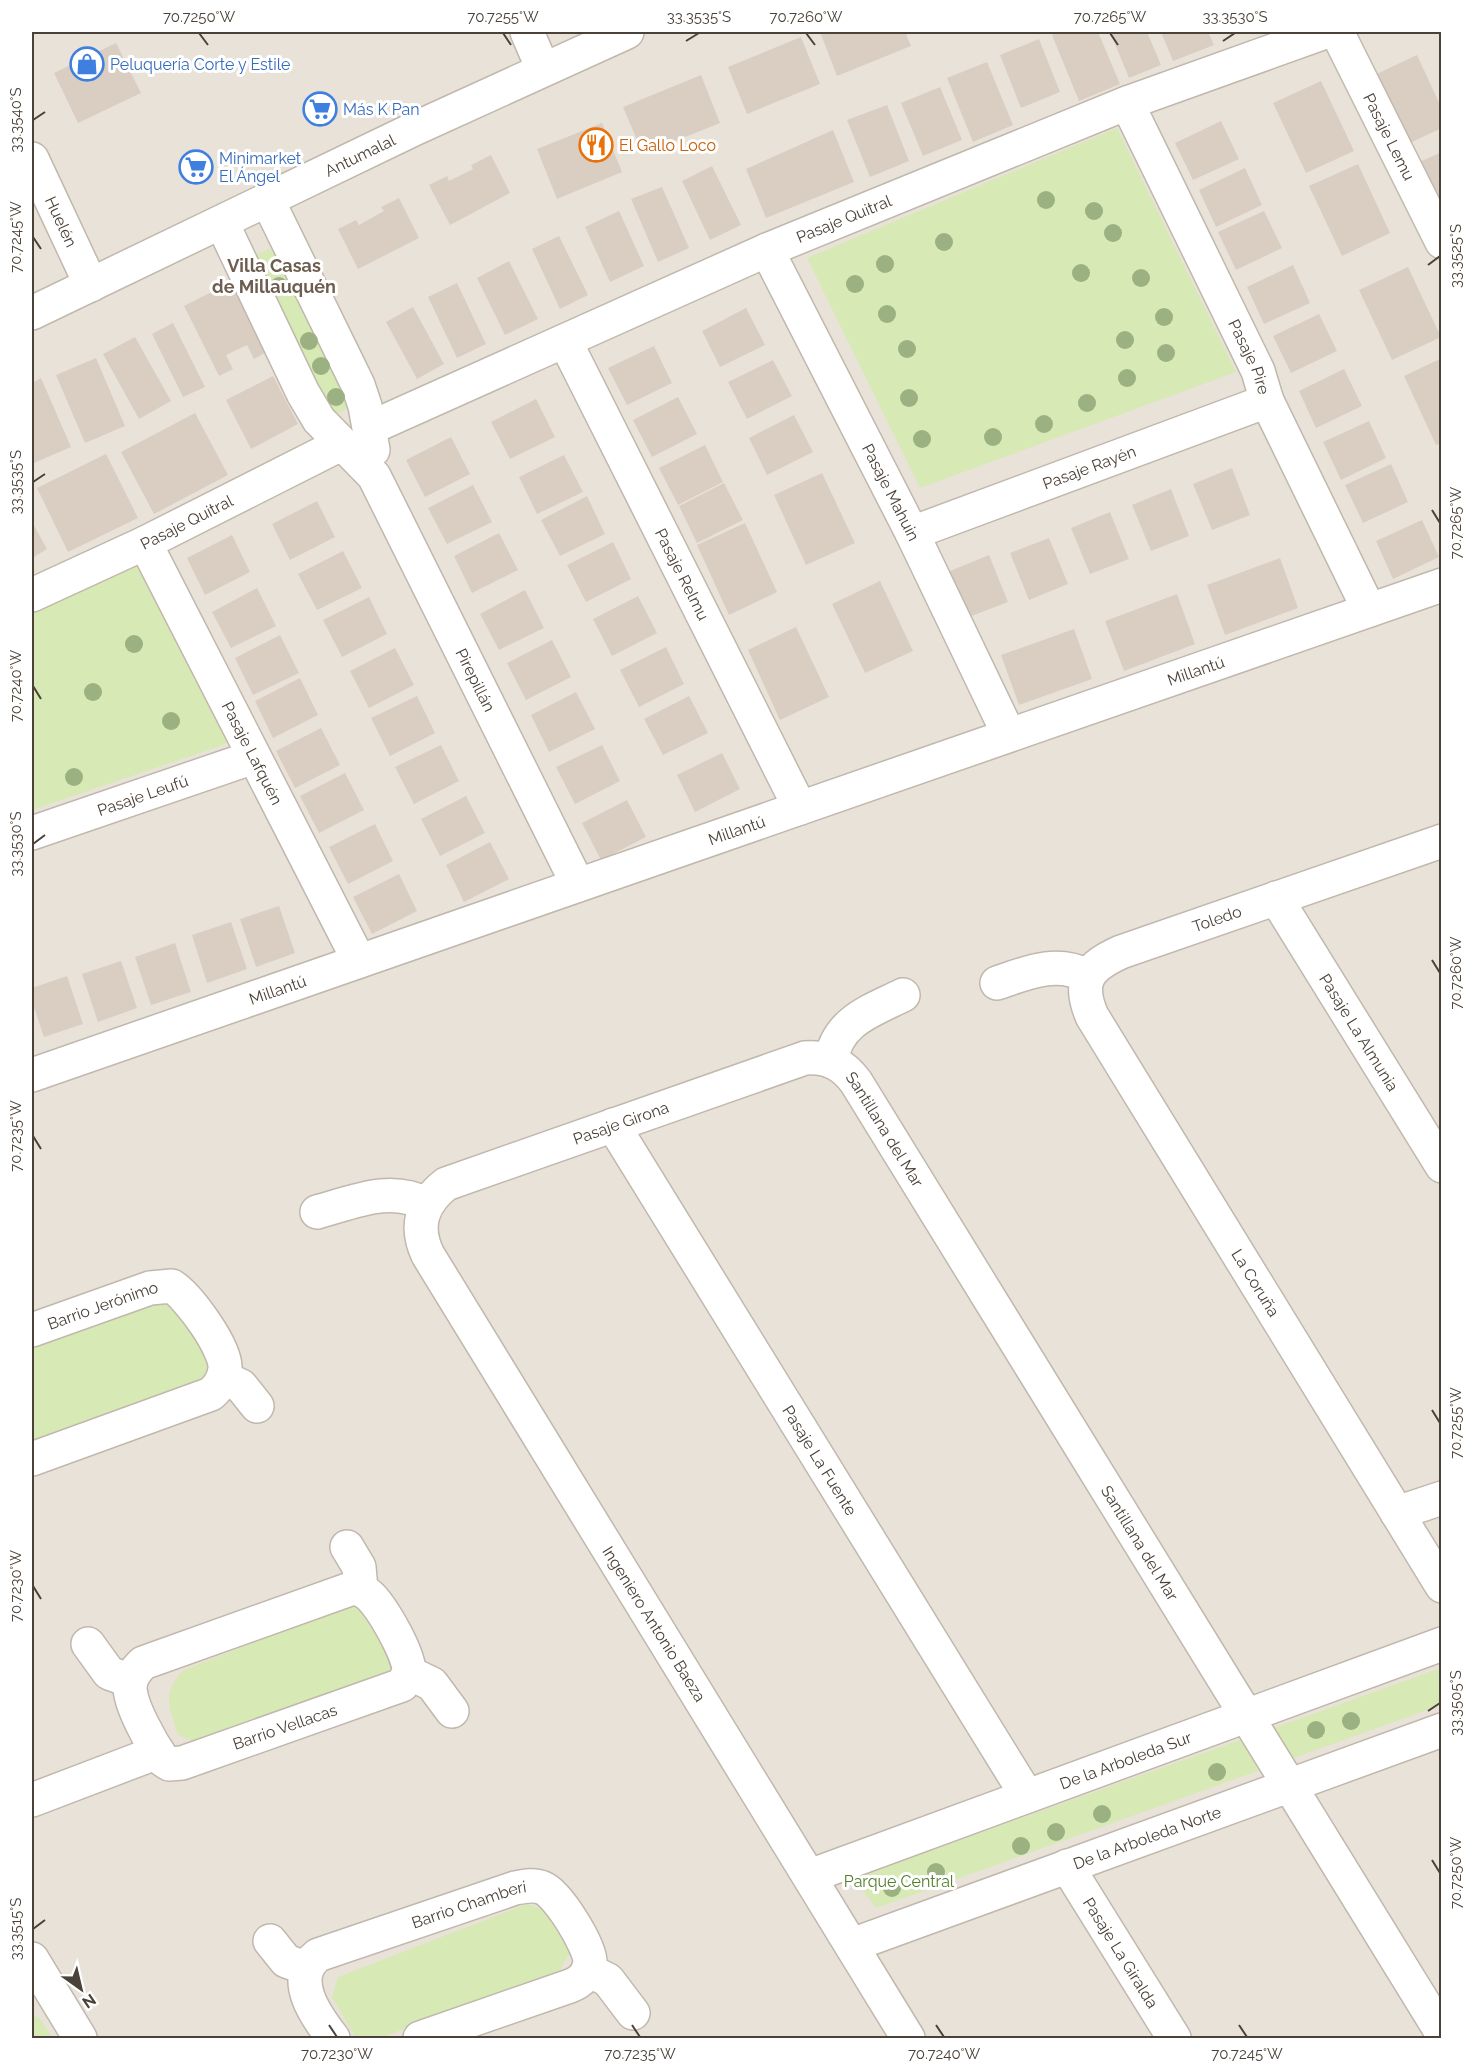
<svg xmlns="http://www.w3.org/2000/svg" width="1473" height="2070" font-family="Raleway,sans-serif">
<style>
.residential{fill:#e9e2d9}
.green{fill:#d7e9b4}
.building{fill:#dacec3}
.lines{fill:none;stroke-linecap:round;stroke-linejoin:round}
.minor-casing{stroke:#c1b8ad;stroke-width:36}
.tertiary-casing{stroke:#c1b8ad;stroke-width:36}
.minor{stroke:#fff;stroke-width:33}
.tertiary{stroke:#fff;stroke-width:33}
.tree{fill:#9cb181}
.ticks{fill:none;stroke:#4a4138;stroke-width:2}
.labels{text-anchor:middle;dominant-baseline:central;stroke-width:6;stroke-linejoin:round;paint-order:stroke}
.shop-label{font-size:16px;fill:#366cbe;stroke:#fff;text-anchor:start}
.street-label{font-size:16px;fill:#4a4138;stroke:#fff}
.food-label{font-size:16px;fill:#c56008;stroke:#fff;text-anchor:start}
.park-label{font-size:16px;fill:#537d2a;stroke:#fff}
.neighbourhood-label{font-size:18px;font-weight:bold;fill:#6d5e50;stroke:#fff}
.neatline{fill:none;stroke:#4a4138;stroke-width:2}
.ticks-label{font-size:15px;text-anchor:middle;fill:#4a4138}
</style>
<rect width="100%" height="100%" fill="#f5f1eb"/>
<path class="residential" d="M32,32H1441V2038H32Z"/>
<path class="green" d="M1117,128L1236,372L920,488L807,258Z
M269,249L279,252L350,403L348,408L340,413L327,411L254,256Z
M139,564L228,741L223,745L32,810V603Z
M173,1301L212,1363L203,1378L195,1384L32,1448V1348L137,1303Z
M356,1606L368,1613L398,1658L390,1672L199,1744L178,1735C169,1707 161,1692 184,1670L341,1608Z
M1441,1668V1705L876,1908L854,1878Z
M527,1904L544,1910L570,1953L559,1971L380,2038H356L332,1997L338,1977Z
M32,2013L41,2020L52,2038H32Z"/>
<path class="building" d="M820,32H905L911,46L837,76Z
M1061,32H1098L1120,84L1079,101L1052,35Z
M1110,32H1147L1161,65L1129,78Z
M1161,32H1208L1214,45L1173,61Z
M801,37L820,84L747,114L728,67Z
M1039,39L1060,92L1021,108L1000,55Z
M116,43L141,93L78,123L54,73Z
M1417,55L1442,109V128L1401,147L1368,78Z
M987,62L1013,125L973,142L947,78Z
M701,75L720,123L643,154L623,107Z
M1321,81L1354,151L1306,173L1273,103Z
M940,87L962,140L923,156L901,103Z
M887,105L909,161L870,177L847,120Z
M1221,121L1239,159L1193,180L1175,143Z
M602,123L622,172L557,199L537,149Z
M833,130L854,182L766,218L746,169Z
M1442,152V216L1417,163Z
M491,155L510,193L450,225L429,185L447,176L449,181L473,169L471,165Z
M1358,164L1390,233L1342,256L1309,186Z
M712,166L741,225L710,240L682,181Z
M1245,168L1262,205L1216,227L1199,190Z
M662,187L689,248L658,262L631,199Z
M399,198L419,238L358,269L338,229L356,220L359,225L384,211L381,207Z
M619,211L644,266L610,282L585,227Z
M1264,211L1282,248L1236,270L1218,232Z
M559,236L588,295L560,309L532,249Z
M509,261L538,319L505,335L477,278Z
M1293,265L1310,303L1264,324L1247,287Z
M1408,267L1441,337L1392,360L1359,290Z
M235,280L270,350L254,359L247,345L226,355L233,369L219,376L184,306Z
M457,283L486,344L457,358L428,297Z
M413,307L444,364L417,379L386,322Z
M746,308L765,345L720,367L702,331Z
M1319,314L1337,351L1291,373L1273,336Z
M173,323L205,387L183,397L152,334Z
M135,337L171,401L139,419L103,354Z
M654,346L672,383L627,405L608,368Z
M96,358L125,426L85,443L56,375Z
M1442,358V443L1436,445L1404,376Z
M773,360L792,396L747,419L728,382Z
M1344,369L1362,406L1316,428L1299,391Z
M273,376L298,424L251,449L226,400Z
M41,378L71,447L34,463L32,457V383Z
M678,397L697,434L652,457L633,420Z
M536,399L555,437L510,459L491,422Z
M195,413L228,475L154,514L121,452Z
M794,415L813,452L767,475L749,438Z
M1369,421L1386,458L1341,480L1323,442Z
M451,437L470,474L425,497L406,460Z
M705,445L723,482L678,505L659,468Z
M106,454L138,518L68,552L37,488Z
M564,455L583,492L537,514L519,477Z
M1391,464L1408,502L1363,523L1345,485Z
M1232,468L1250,515L1212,530L1193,484Z
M822,473L855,543L806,565L774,495Z
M724,483L743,520L697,543L679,506Z
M473,485L492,522L447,544L428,508Z
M1171,489L1189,536L1151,551L1132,505Z
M587,496L605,534L560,556L541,520Z
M317,501L335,537L290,560L272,524Z
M1110,512L1129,559L1090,574L1071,528Z
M1422,520L1439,557L1393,579L1376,541Z
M32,522L47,549L32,558Z
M745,523L777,592L729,615L697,545Z
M499,533L518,570L472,593L454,556Z
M232,535L250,572L205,595L187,558Z
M1049,538L1068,584L1029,600L1010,553Z
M613,542L631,579L586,602L567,565Z
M343,551L362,588L317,610L298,574Z
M989,555L1008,602L969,617L950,571Z
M1280,558L1298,608L1225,635L1207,585Z
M880,581L913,651L865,673L832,604Z
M257,588L276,626L231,648L212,612Z
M525,590L544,628L499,650L480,614Z
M1177,594L1195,644L1124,671L1105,621Z
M638,596L657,633L612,656L593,619Z
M369,597L387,634L342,657L323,620Z
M796,627L829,697L780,720L748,650Z
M1074,629L1092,679L1019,705L1001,655Z
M280,635L299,673L253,695L235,658Z
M552,640L571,677L526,700L507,663Z
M666,647L684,684L639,707L620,670Z
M395,648L414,685L369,708L350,671Z
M300,678L318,715L273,738L255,701Z
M576,692L595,729L549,752L531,715Z
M417,696L435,733L390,756L371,718Z
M689,696L708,733L663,755L644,719Z
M321,728L340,765L295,788L276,751Z
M441,745L459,781L414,804L395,767Z
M602,745L620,781L575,804L556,767Z
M722,753L740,789L695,812L677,775Z
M345,773L364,810L319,833L300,796Z
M466,796L485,833L440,856L421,819Z
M627,800L646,837L601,860L582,823Z
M375,824L393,861L348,884L329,847Z
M490,842L509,879L464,902L446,865Z
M399,874L417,911L372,934L353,897Z
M279,906L295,953L256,967L240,919Z
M231,922L247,969L207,983L192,935Z
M175,943L191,992L151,1005L135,957Z
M121,961L137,1008L98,1022L82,974Z
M67,976L83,1024L44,1037L32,1001V988Z"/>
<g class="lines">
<defs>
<g id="minor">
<path d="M527,32L543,69"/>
<path id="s1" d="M1337,32L1442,242"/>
<path id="s2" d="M1127,103L1258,371L1267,401L1369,610"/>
<path id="s3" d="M32,159L91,285"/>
<path d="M268,201L358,385L365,406L373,450"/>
<path id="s4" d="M222,223L303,393L319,420L374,476L578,885"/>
<path id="s5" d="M767,250L912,533L1009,735"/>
<path id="s6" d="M565,341L800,808"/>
<path id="s7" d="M370,428L767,250L1127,103L1325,32"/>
<path id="s8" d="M912,533L1267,401"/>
<path id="s9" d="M145,543L359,961"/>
<path id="s10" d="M32,595L145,543L341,444"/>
<path id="s11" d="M32,833L254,757"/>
<path id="s12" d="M1442,841L1121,952C1088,967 1077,981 1092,1016L1442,1586"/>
<path id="s13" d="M1276,898L1442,1166"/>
<path d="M997,983C1029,972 1056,960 1088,976"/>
<path d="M831,1061C837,1021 871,1011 903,995"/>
<path id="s14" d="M32,1075L1442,585"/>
<path id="s15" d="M613,1125L1027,1796"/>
<path d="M317,1212C354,1202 390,1185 426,1204"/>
<path id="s16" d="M32,1330L150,1288L172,1286C189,1297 227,1349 225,1369C224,1380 219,1387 211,1394L32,1459"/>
<path d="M224,1378L241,1386L257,1406"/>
<path d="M1397,1513L1442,1498"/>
<path d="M347,1547L359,1567L361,1590"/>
<path d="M353,1588C360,1589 365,1591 370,1596C383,1609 410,1655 409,1673L402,1685L182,1763L169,1764L163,1760C152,1744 130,1706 130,1687C130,1677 136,1670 143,1663Z"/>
<path d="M88,1644L109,1673L131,1681"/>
<path d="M409,1673L432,1684L452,1711"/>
<path d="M32,1800L158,1752"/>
<path id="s17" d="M1067,1866L1174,2038"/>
<path id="s18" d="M810,1876L1442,1644"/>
<path d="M270,1941L286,1961L306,1968"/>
<path id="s19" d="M852,1945L1442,1730"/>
<path d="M32,1959L80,2038"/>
<path d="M588,1970L608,1980L633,2013"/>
<path id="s20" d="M333,2038C315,2015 289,1978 318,1955L515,1888C525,1886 534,1884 543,1888C558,1894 590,1946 590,1962C589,1974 581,1982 570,1986L420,2038"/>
<path id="s21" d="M908,2038L428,1255C414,1226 422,1203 446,1184L805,1058C827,1056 843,1064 856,1082L1442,2033"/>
</g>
<g id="tertiary">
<path id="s22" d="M32,313L414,129L627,32"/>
</g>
</defs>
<use href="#minor" class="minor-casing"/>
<use href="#tertiary" class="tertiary-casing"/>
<use href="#minor" class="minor"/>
<use href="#tertiary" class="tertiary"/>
</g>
<g class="tree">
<circle cx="1046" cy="200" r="9"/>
<circle cx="1094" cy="211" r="9"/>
<circle cx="1113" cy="233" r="9"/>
<circle cx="944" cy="242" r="9"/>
<circle cx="885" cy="264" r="9"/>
<circle cx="1081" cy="273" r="9"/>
<circle cx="1141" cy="278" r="9"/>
<circle cx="855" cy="284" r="9"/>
<circle cx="279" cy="286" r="9"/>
<circle cx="887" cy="314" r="9"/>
<circle cx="1164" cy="317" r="9"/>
<circle cx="1125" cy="340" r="9"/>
<circle cx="309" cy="341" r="9"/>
<circle cx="907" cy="349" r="9"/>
<circle cx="1166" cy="353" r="9"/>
<circle cx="321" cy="366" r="9"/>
<circle cx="1127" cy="378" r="9"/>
<circle cx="336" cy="397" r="9"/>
<circle cx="909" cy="398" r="9"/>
<circle cx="1087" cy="403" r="9"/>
<circle cx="1044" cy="424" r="9"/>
<circle cx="993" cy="437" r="9"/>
<circle cx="922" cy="439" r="9"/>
<circle cx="134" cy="644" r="9"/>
<circle cx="93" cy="692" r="9"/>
<circle cx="171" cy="721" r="9"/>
<circle cx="74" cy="777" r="9"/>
<circle cx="1351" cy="1721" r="9"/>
<circle cx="1316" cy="1730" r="9"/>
<circle cx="1217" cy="1772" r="9"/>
<circle cx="1102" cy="1814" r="9"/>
<circle cx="1056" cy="1832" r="9"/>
<circle cx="1021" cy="1846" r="9"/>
<circle cx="936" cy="1872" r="9"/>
<circle cx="892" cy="1888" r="9"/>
</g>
<path class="ticks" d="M199,33L208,45M503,33L511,45M806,33L815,45M1110,33L1118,45M686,41L699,33M1223,41L1235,33M33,120L45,112M33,237L41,249M1428,265L1440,256M33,482L45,474M1432,510L1440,523M33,686L41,699M33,844L45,835M1432,960L1440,973M33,1136L41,1149M1432,1410L1440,1423M33,1586L41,1599M1428,1711L1440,1703M1432,1860L1440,1873M33,1929L45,1920M329,2025L337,2037M632,2025L640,2037M936,2025L944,2037M1239,2025L1247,2037"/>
<defs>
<symbol id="shop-ring" viewBox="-11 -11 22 22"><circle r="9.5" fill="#fff" stroke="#3f7fe0" stroke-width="1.5"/><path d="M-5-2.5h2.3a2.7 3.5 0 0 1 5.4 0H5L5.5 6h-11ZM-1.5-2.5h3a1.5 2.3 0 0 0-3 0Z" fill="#3f7fe0"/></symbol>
<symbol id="supermarket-ring" viewBox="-11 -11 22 22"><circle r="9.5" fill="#fff" stroke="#3f7fe0" stroke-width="1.5"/><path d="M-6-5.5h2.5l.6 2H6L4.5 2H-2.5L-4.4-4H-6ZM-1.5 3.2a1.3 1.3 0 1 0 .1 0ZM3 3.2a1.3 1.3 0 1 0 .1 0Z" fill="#3f7fe0"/></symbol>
<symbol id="restaurant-ring" viewBox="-11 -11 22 22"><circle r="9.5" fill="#fff" stroke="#e8710a" stroke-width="1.5"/><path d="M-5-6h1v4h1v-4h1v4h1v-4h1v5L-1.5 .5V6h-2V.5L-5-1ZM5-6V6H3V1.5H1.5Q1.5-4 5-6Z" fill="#e8710a"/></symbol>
</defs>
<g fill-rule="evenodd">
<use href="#shop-ring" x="68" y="45" width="38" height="38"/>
<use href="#supermarket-ring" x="301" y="90" width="38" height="38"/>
<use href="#restaurant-ring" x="577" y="126" width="38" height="38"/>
<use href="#supermarket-ring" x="177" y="148" width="38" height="38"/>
</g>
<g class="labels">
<g class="shop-label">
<text x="110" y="64">Peluquería Corte y Estile</text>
<text x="343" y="109">Más K Pan</text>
<text x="219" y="158">Minimarket<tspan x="219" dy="18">El Ángel</tspan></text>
</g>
<g class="street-label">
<text stroke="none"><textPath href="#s1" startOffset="117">Pasaje Lemu</textPath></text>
<text stroke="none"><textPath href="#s22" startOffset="364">Antumalal</textPath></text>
<text stroke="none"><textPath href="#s7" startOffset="518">Pasaje Quitral</textPath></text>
<text stroke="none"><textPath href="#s3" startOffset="69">Huelén</textPath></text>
<text stroke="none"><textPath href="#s2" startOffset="282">Pasaje Pire</textPath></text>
<text stroke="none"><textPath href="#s8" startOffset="189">Pasaje Rayén</textPath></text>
<text stroke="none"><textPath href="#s5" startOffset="272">Pasaje Mahuin</textPath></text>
<text stroke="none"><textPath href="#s10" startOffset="171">Pasaje Quitral</textPath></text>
<text stroke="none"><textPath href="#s6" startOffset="261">Pasaje Relmu</textPath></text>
<text stroke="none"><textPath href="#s14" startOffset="1232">Millantú</textPath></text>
<text stroke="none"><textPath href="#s4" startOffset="526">Pirepillán</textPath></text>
<text stroke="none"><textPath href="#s9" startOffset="236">Pasaje Lafquén</textPath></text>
<text stroke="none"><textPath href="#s11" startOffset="117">Pasaje Leufú</textPath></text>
<text stroke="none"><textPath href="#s14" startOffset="746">Millantú</textPath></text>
<text transform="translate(1217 919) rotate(-19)">Toledo</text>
<text stroke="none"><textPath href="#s14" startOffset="260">Millantú</textPath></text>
<text stroke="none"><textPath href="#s13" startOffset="158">Pasaje La Almunia</textPath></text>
<text stroke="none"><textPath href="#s21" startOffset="1184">Pasaje Girona</textPath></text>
<text stroke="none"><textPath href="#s21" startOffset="1494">Santillana del Mar</textPath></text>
<text stroke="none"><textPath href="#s12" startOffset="735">La Coruña</textPath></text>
<text stroke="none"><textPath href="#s16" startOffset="75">Barrio Jerónimo</textPath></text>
<text stroke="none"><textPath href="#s15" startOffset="394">Pasaje La Fuente</textPath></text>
<text stroke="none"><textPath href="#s21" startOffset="1980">Santillana del Mar</textPath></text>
<text transform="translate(654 1624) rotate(58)">Ingeniero Antonio Baeza</text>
<text transform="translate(285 1727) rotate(-19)">Barrio Vellacas</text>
<text stroke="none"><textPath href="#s18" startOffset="336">De la Arboleda Sur</textPath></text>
<text stroke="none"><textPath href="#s19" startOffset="314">De la Arboleda Norte</textPath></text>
<text stroke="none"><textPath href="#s20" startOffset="254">Barrio Chamberi</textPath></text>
<text stroke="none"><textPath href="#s17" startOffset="102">Pasaje La Giralda</textPath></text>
</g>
<g class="food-label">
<text x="619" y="145">El Gallo Loco</text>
</g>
<g class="park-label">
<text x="899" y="1881">Parque Central</text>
</g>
<g class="neighbourhood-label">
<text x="274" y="265">Villa Casas<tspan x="274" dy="21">de Millauquén</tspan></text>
</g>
</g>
<rect width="1473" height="2070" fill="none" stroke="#ffffff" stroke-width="66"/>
<g transform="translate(81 1989) rotate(146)" stroke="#ffffff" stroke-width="4.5" paint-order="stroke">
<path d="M0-4.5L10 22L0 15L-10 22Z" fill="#4a4138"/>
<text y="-9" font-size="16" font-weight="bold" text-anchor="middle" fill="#4a4138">N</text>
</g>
<rect x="33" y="33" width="1407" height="2004" class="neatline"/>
<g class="ticks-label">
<text x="199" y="22">70.7250°W</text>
<text x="503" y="22">70.7255°W</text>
<text x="699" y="22">33.3535°S</text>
<text x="806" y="22">70.7260°W</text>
<text x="1110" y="22">70.7265°W</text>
<text x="1235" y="22">33.3530°S</text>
<text transform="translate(16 120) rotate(-90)" y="5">33.3540°S</text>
<text transform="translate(16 237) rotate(-90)" y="5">70.7245°W</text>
<text transform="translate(1456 256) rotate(-90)" y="5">33.3525°S</text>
<text transform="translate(16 482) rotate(-90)" y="5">33.3535°S</text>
<text transform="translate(1456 523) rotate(-90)" y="5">70.7265°W</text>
<text transform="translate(16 686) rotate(-90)" y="5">70.7240°W</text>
<text transform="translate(16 844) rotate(-90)" y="5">33.3530°S</text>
<text transform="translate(1456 973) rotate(-90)" y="5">70.7260°W</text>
<text transform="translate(16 1136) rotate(-90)" y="5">70.7235°W</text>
<text transform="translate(1456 1423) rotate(-90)" y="5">70.7255°W</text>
<text transform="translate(16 1586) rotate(-90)" y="5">70.7230°W</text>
<text transform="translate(1456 1703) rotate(-90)" y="5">33.3505°S</text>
<text transform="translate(1456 1873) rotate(-90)" y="5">70.7250°W</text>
<text transform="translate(16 1929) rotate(-90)" y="5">33.3515°S</text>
<text x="337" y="2059">70.7230°W</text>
<text x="640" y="2059">70.7235°W</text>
<text x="944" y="2059">70.7240°W</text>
<text x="1247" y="2059">70.7245°W</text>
</g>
</svg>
